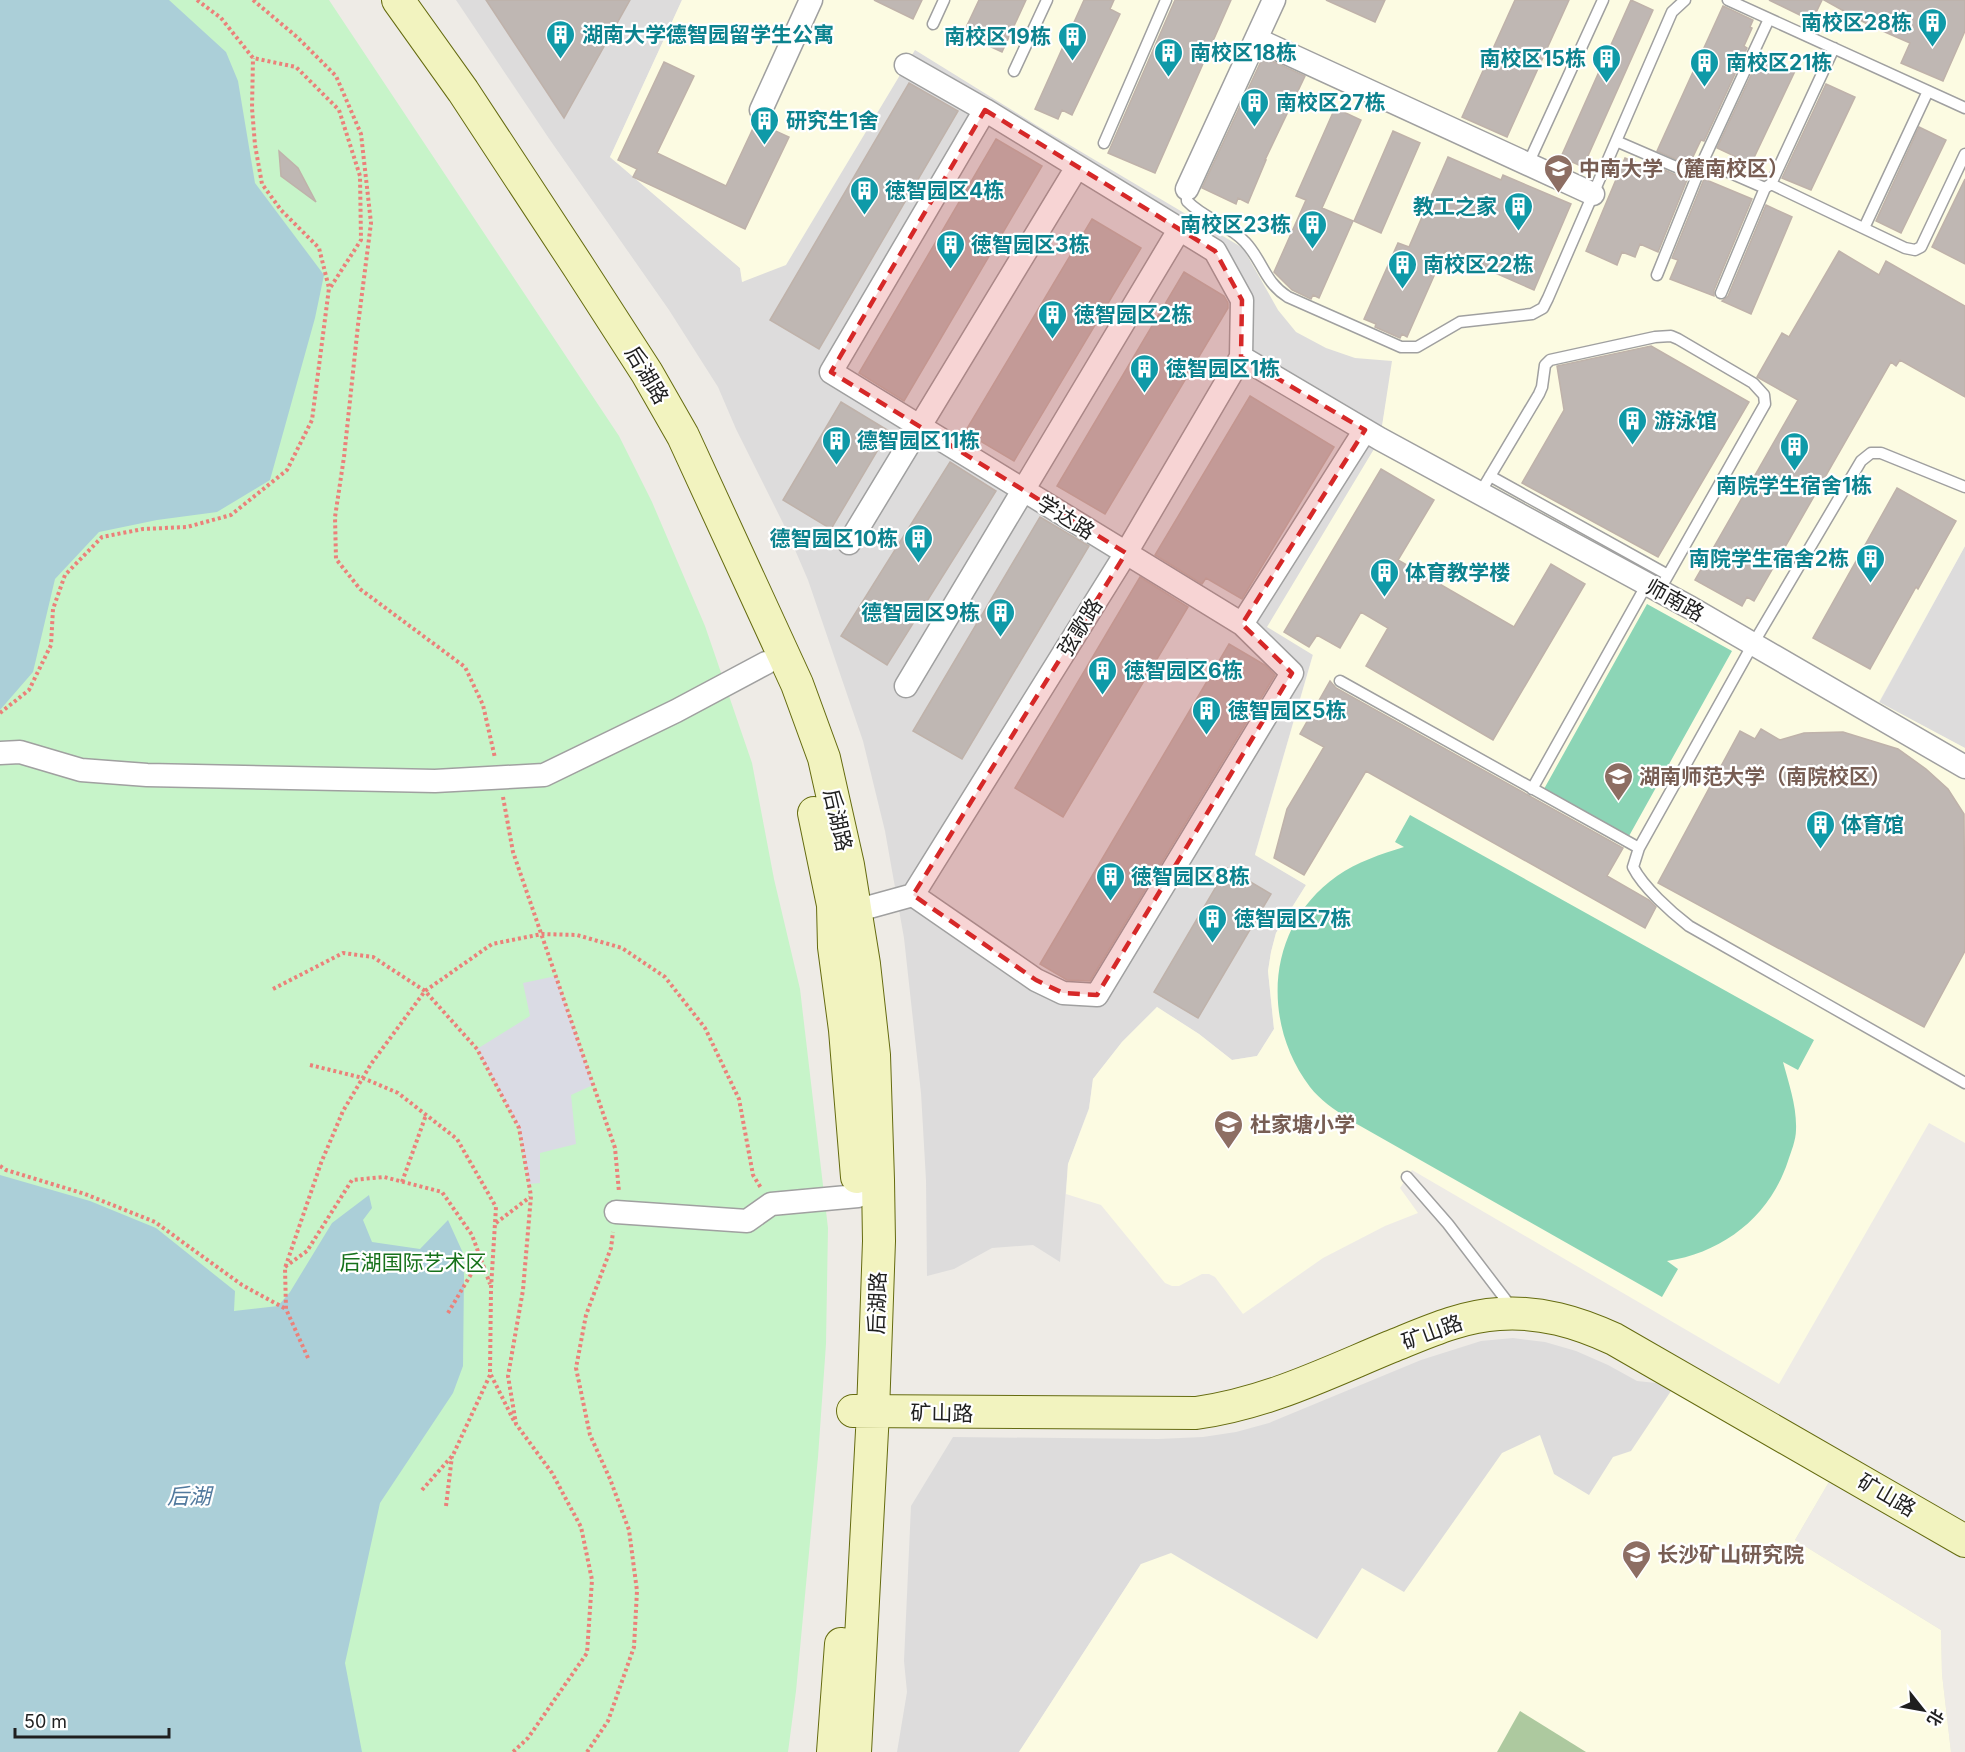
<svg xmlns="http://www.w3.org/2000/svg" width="1965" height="1752" font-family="Inter,'Noto Sans SC',sans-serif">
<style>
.residential{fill:#dddcdc}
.education{fill:#fcfbe2}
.forest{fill:#adc99f}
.park{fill:#c7f4c9}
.pitch{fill:#8cd5b6}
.plaza{fill:#dadbe4}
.water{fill:#abcfd8}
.building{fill:#bfb7b3;stroke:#bfb2aa;stroke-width:1.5}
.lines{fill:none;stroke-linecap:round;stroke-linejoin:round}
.lane-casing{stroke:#a0a0a0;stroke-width:13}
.street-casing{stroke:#a0a0a0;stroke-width:25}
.secondary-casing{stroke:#656b10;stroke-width:34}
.path{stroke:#eb817a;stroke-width:4;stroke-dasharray:3 3;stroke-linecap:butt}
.lane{stroke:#fff;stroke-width:10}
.street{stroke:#fff;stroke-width:22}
.secondary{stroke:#f2f3bf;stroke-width:32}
.marked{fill:#d62828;fill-opacity:0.2;stroke:#d62828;stroke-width:4.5;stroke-dasharray:12 8;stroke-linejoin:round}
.labels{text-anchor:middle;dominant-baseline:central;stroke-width:4.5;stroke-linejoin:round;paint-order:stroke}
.culture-label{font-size:21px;font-weight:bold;fill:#0d838f;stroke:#fff;text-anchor:start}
.education-label{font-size:21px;font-weight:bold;fill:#785e54;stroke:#fff;text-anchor:start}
.street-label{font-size:21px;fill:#1f1f1f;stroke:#fff}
.park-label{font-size:21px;fill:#17721b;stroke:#fff}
.water-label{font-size:22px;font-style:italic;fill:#527a9e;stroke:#fff}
</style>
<rect width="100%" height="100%" fill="#eeebe6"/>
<path class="residential" d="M456,0H682L610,157L740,268L743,282L914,49L1433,120L1380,439L1313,654L1255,854L1306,885L1276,933L1271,952L1268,971L1274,1029L1257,1056L1232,1060L1199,1034L1157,1007L1122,1042L1093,1079L1089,1108L1068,1164L1060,1262L1033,1245L992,1248L954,1269L927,1276L926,1180L921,1093L904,938L885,831L863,741L808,580L786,529L736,429L718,387L669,310L550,140Z
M1965,546V748L1879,703Z
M1513,1338L1545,1342L1576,1351L1608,1365L1637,1381L1675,1385L1833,1475L1795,1540L1941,1630L1942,1674L1951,1752L1485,1748L1141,1564L1019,1752H897L907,1692L904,1661L911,1506L953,1437L1158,1439L1203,1437L1236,1432L1269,1423L1421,1360L1481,1341Z"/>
<path class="education" d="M682,0H1965V546L1879,702L1965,748V1143L1929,1123L1779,1384L1412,1170L1400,1188L1418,1213L1385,1226L1323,1258L1243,1314L1215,1277L1209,1274H1202L1179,1286H1172L1165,1283L1101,1205L1066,1194L1068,1164L1089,1109L1093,1079L1122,1042L1157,1007L1199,1034L1232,1060L1257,1056L1274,1029L1268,971L1271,952L1276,933L1306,885L1255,855L1313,655L1267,627L1380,439L1392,361L1355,358L1326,348L1296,332L1278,310L1243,248L1036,125L915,50L786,265L742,282L740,268L610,157Z
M1675,1385L1833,1475L1795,1540L1941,1630L1942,1674L1951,1752H1019L1141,1564L1171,1553L1317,1639L1362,1568L1404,1592L1502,1453L1540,1435L1554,1474L1589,1495L1613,1457L1631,1451Z"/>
<path class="forest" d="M1520,1711L1586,1752H1497Z"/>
<path class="park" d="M0,0H329L619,436L652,502L705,626L752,763L774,879L800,989L828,1228L826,1344L818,1457L796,1691L788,1752H0Z"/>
<path class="pitch" d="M1647,604L1732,651L1629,836L1544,789Z
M1410,815L1814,1040L1798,1070L1783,1062C1789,1084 1797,1107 1796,1130C1796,1140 1791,1152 1788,1161C1770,1216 1724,1252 1667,1261L1678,1269L1662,1297L1348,1119C1334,1109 1320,1100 1310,1087C1260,1021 1267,925 1337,876C1357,862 1381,854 1404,847L1395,842Z"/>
<path class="plaza" d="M556,976L593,1085L571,1095L576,1144L540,1153V1183L529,1184L519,1128L477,1049L530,1016L523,983Z"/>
<path class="water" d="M0,0H169L226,52L238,81L255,183L324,275L315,318L270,480L217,512L157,520L99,532L55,579L33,672L0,710Z
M0,1175L90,1201L156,1228L235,1291L234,1311L278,1306L290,1292L332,1223L369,1195L372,1208L363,1220L372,1242L420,1249L448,1220L463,1253L464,1276L463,1366L453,1393L380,1503L345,1663L362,1752H0Z"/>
<path class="building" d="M486,0H630L564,118Z
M874,0H922L913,19Z
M979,0H1026L1002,52L963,34Z
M1084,0H1114L1110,9L1120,14L1072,115L1062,110L1058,119L1035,109Z
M1175,0H1231L1155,173L1108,153Z
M1326,0H1385L1375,22Z
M1515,0H1569L1507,137L1462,117Z
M1631,0L1653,10L1583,167L1561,157Z
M1769,0H1822L1812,21Z
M1824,0H1965V31L1943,81L1901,63L1910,43L1869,25Z
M1723,6L1753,20L1750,27L1752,28L1744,46L1747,48L1704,141L1701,140L1689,165L1657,151Z
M1761,54L1795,71L1751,164L1717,148Z
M1263,57L1305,76L1265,160H1266L1248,203L1238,198L1236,204L1202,188Z
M664,62L694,76L657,153L726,186L756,122L789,137L745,229L633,177L637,169L618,160Z
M909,83L958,111L819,349L770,320Z
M1826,84L1855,97L1811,190L1782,178Z
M1335,108L1361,120L1322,208L1353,221L1319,298L1313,295L1311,299L1292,290L1274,272L1306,200L1296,196Z
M1919,127L1946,140L1901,233L1876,221Z
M1393,131L1420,143L1381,233L1354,221Z
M996,139L1042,166L904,401L859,373Z
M279,151L298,168L316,202L281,176Z
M1448,157L1501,180L1503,175L1571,204L1534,290L1445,251L1407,337L1402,334L1400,338L1375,327L1376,324L1364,319L1398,243L1409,247Z
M1625,158L1649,168L1651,164L1687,180L1658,252L1640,244L1635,257L1622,252L1617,265L1586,251Z
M1704,179L1752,199L1714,290V296L1670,279L1678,260L1672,258Z
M1965,179V264L1932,247Z
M1766,205L1792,217L1751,314L1722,301L1728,296Z
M1092,219L1141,248L1014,461L965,432Z
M1839,251L1879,275L1886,261L1965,306V397L1900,360L1896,366L1891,362L1754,601L1747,597L1742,606L1695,580L1798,400L1757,377L1782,333L1789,337Z
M1184,272L1224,296L1228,303V308L1105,514L1057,486Z
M1651,346L1749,402L1658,557L1522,483L1564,410L1557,366Z
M1250,396L1334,447L1242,599L1206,578L1202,584L1155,555Z
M841,402L889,431L831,529L783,500Z
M950,462L996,491L887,665L841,636Z
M1381,469L1434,500L1398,560L1514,627L1551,564L1585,584L1493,740L1366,666L1388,628L1361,612L1340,648L1317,635L1309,647L1284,632Z
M1897,488L1956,521L1918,589L1916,587L1870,669L1813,638Z
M1040,517L1089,546L962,759L913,731Z
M1140,577L1188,607L1063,817L1015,788Z
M1229,644L1265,665L1275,675L1090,981L1067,980L1040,964Z
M1330,681L1336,688L1623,848L1607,876L1649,900L1656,907L1645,928L1366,771L1304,875L1274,858L1287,809L1324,747L1300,734Z
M1761,729L1780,740L1804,733L1843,732L1898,749L1926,769L1948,789L1964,814L1965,951L1924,1027L1658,883L1740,731L1755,739Z
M1227,868L1271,894L1198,1018L1154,992Z"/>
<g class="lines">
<defs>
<path id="lane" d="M1728,0L1965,108
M933,24L944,0
M1014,71L1047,0
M1616,141L1697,176L1703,161L1765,188L1771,184L1905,248L1915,250L1921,247L1965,154
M1104,143L1166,0
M1703,161L1769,19
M1528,164L1603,0
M1771,184L1834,48
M1187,189V201C1204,219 1230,225 1245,242C1263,261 1264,282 1288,297L1401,347H1417L1460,322L1532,314L1543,308L1548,298L1672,12L1685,0
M1864,228L1928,91
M1657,275L1697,176
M1721,293L1765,188
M1490,476L1668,575
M1480,493L1539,394L1542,387L1545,365L1550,360L1655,337L1671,336L1678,339L1753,383L1764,395L1765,404L1659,591
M1340,681L1639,848L1633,867C1643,887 1671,912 1689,926L1965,1083
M1532,789L1647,584
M1639,848L1753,644L1861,461L1871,453H1881L1965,487
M1407,1177L1448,1224L1512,1308"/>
<path id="street" d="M1256,39L1593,194
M906,65L985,110L1215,251L1242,300L1241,357L1126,553L913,895
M761,110L811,0
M1187,189L1274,0
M1241,357L1380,439L1691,608L1965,767
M849,543L1077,167
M1242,624L1365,430
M906,686L1179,230
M0,753L20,752L81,770L147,775L435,781L544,775L676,711L766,663
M855,911L913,895L1036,980L1063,993L1097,995L1292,673L1242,624L831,372L985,110
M616,1212L747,1221L771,1204L858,1196"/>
<path id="secondary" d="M398,0L463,91L578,266L647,373L683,436L797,684L824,758L848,865L864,964L874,1055L878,1180L879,1241L873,1412L855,1752
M814,813L833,905L834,947L845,1030L857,1177
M853,1411L1196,1413C1267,1403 1325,1374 1390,1347C1425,1333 1461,1316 1499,1314C1540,1311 1577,1322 1614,1339L1965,1541
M833,1752L841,1644"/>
</defs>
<use href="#lane" class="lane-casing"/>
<use href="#street" class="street-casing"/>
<use href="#secondary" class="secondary-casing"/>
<path class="path" d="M197,0L221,18L253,58L296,67L339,110L360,176L361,240L330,288
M253,0L297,37L336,76L361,134L371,223L358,325L344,457L335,517L336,559L360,589L465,667L483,705L495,758
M0,713L29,690L51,645L53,609L65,575L102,537L143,529L187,527L231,515L287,470L312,420L329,288L319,248L281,210L262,184L255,145L252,108L253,58
M503,797L513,852L615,1148L619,1192
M273,989L343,953L373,957L425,991L477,1049L519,1128L531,1196L523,1290L508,1376L516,1424L552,1473L581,1527L592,1580L587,1653L528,1738L513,1752
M310,1065L363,1078L398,1093L457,1139L496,1207L491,1288L490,1373L514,1421
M0,1166L6,1170L85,1194L155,1222L242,1285L286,1309
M402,1182L426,1115
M496,1223L530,1197
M285,1267L307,1251L352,1180L384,1177L442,1192L472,1235L490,1284
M448,1313L480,1259
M308,1358L286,1309L285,1268L321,1163L343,1111L371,1064L425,991L492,944L542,934L577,935L622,948L665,977L705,1028L739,1099L753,1175L761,1188
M422,1490L453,1455L490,1375
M446,1506L452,1456
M587,1752L608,1721L634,1647L637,1591L629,1530L610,1479L590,1435L576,1368L586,1315L611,1248L613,1232"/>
<use href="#lane" class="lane"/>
<use href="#street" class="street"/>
<use href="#secondary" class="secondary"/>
</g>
<path class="marked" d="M985,110L1215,251L1242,300L1241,357L1365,430L1242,624L1292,673L1097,995L1063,993L1036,980L913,895L1126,553L831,372Z"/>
<defs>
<symbol id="building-pin" viewBox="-11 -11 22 30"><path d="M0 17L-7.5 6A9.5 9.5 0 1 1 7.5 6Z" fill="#0f9aa8" stroke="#fff"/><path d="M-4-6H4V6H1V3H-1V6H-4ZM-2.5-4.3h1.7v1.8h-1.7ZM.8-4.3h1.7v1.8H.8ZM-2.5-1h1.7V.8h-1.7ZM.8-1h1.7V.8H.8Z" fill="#fff"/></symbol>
<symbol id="university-pin" viewBox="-11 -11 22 30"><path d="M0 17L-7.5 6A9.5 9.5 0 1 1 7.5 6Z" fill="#8d6e63" stroke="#fff"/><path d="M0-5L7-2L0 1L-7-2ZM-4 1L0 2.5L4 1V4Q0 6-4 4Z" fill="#fff"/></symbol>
<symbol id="school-pin" viewBox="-11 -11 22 30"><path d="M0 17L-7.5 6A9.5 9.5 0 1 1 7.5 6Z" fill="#8d6e63" stroke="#fff"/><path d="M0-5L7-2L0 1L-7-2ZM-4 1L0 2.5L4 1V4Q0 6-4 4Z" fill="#fff"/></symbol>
</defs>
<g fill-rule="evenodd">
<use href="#building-pin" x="1916" y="6" width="33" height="45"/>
<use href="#building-pin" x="544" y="18" width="33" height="45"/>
<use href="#building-pin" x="1056" y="20" width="33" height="45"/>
<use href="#building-pin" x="1152" y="36" width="33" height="45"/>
<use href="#building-pin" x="1590" y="42" width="33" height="45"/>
<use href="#building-pin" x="1688" y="46" width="33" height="45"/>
<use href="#building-pin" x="1238" y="86" width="33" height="45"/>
<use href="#building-pin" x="748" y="104" width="33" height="45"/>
<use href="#university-pin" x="1542" y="152" width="33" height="45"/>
<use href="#building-pin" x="848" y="174" width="33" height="45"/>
<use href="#building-pin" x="1502" y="190" width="33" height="45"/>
<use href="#building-pin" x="1296" y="208" width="33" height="45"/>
<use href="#building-pin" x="934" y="228" width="33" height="45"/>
<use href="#building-pin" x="1386" y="248" width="33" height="45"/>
<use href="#building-pin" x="1036" y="298" width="33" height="45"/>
<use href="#building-pin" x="1128" y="352" width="33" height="45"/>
<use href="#building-pin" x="1616" y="404" width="33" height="45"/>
<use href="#building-pin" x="820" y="424" width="33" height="45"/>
<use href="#building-pin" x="1778" y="430" width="33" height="45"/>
<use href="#building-pin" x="902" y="522" width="33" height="45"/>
<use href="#building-pin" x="1854" y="542" width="33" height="45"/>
<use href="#building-pin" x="1368" y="556" width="33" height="45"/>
<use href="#building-pin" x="984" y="596" width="33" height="45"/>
<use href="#building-pin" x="1086" y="654" width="33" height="45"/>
<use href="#building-pin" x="1190" y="694" width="33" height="45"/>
<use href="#university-pin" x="1602" y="760" width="33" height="45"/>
<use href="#building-pin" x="1804" y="808" width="33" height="45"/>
<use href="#building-pin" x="1094" y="860" width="33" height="45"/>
<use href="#building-pin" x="1196" y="902" width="33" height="45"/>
<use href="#school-pin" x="1212" y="1108" width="33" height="45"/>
<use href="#university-pin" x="1620" y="1538" width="33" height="45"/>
</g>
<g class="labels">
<g class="culture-label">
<text x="1912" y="22" text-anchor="end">南校区28栋</text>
<text x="582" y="34">湖南大学德智园留学生公寓</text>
<text x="1051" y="36" text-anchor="end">南校区19栋</text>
<text x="1190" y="52">南校区18栋</text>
<text x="1586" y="58" text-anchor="end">南校区15栋</text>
<text x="1726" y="62">南校区21栋</text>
<text x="1276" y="102">南校区27栋</text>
<text x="786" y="120">研究生1舍</text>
<text x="885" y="190">徳智园区4栋</text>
<text x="1497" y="206" text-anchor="end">教工之家</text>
<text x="1291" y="224" text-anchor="end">南校区23栋</text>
<text x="971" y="244">徳智园区3栋</text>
<text x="1423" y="264">南校区22栋</text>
<text x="1074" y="314">徳智园区2栋</text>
<text x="1166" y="368">徳智园区1栋</text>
<text x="1654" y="420">游泳馆</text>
<text x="857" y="440">德智园区11栋</text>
<text x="1794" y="485" text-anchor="middle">南院学生宿舍1栋</text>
<text x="898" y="538" text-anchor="end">德智园区10栋</text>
<text x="1849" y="558" text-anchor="end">南院学生宿舍2栋</text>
<text x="1405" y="572">体育教学楼</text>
<text x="980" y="612" text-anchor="end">德智园区9栋</text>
<text x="1124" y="670">徳智园区6栋</text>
<text x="1228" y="710">徳智园区5栋</text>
<text x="1841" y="824">体育馆</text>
<text x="1131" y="876">徳智园区8栋</text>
<text x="1234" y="918">徳智园区7栋</text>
</g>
<g class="education-label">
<text x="1579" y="168">中南大学（麓南校区）</text>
<text x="1639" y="776">湖南师范大学（南院校区）</text>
<text x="1250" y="1124">杜家塘小学</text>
<text x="1657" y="1554">长沙矿山研究院</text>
</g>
<g class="street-label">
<text transform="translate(647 375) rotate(59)">后湖路</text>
<text transform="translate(1066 517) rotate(32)">学达路</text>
<text transform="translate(1675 600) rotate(29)">师南路</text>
<text transform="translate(1080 627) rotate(-58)">弦歌路</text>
<text transform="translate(838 820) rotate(77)">后湖路</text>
<text transform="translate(877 1303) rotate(-88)">后湖路</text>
<text transform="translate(1432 1332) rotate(-20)">矿山路</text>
<text transform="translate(942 1413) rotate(1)">矿山路</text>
<text transform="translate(1887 1495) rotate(30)">矿山路</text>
</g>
<g class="park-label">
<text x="413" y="1262">后湖国际艺术区</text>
</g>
<g class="water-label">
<text x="189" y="1496">后湖</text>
</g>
</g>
<g transform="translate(1923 1710) rotate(121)" stroke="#ffffff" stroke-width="4.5" paint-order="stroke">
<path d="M0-4.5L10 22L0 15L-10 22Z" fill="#1f1f1f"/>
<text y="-9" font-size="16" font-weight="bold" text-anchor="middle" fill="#1f1f1f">北</text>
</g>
<path d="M15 1728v9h154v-9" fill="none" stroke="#1f1f1f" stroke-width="3"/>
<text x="24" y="1728" font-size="18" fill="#1f1f1f" stroke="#ffffff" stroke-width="4.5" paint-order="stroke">50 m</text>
</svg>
